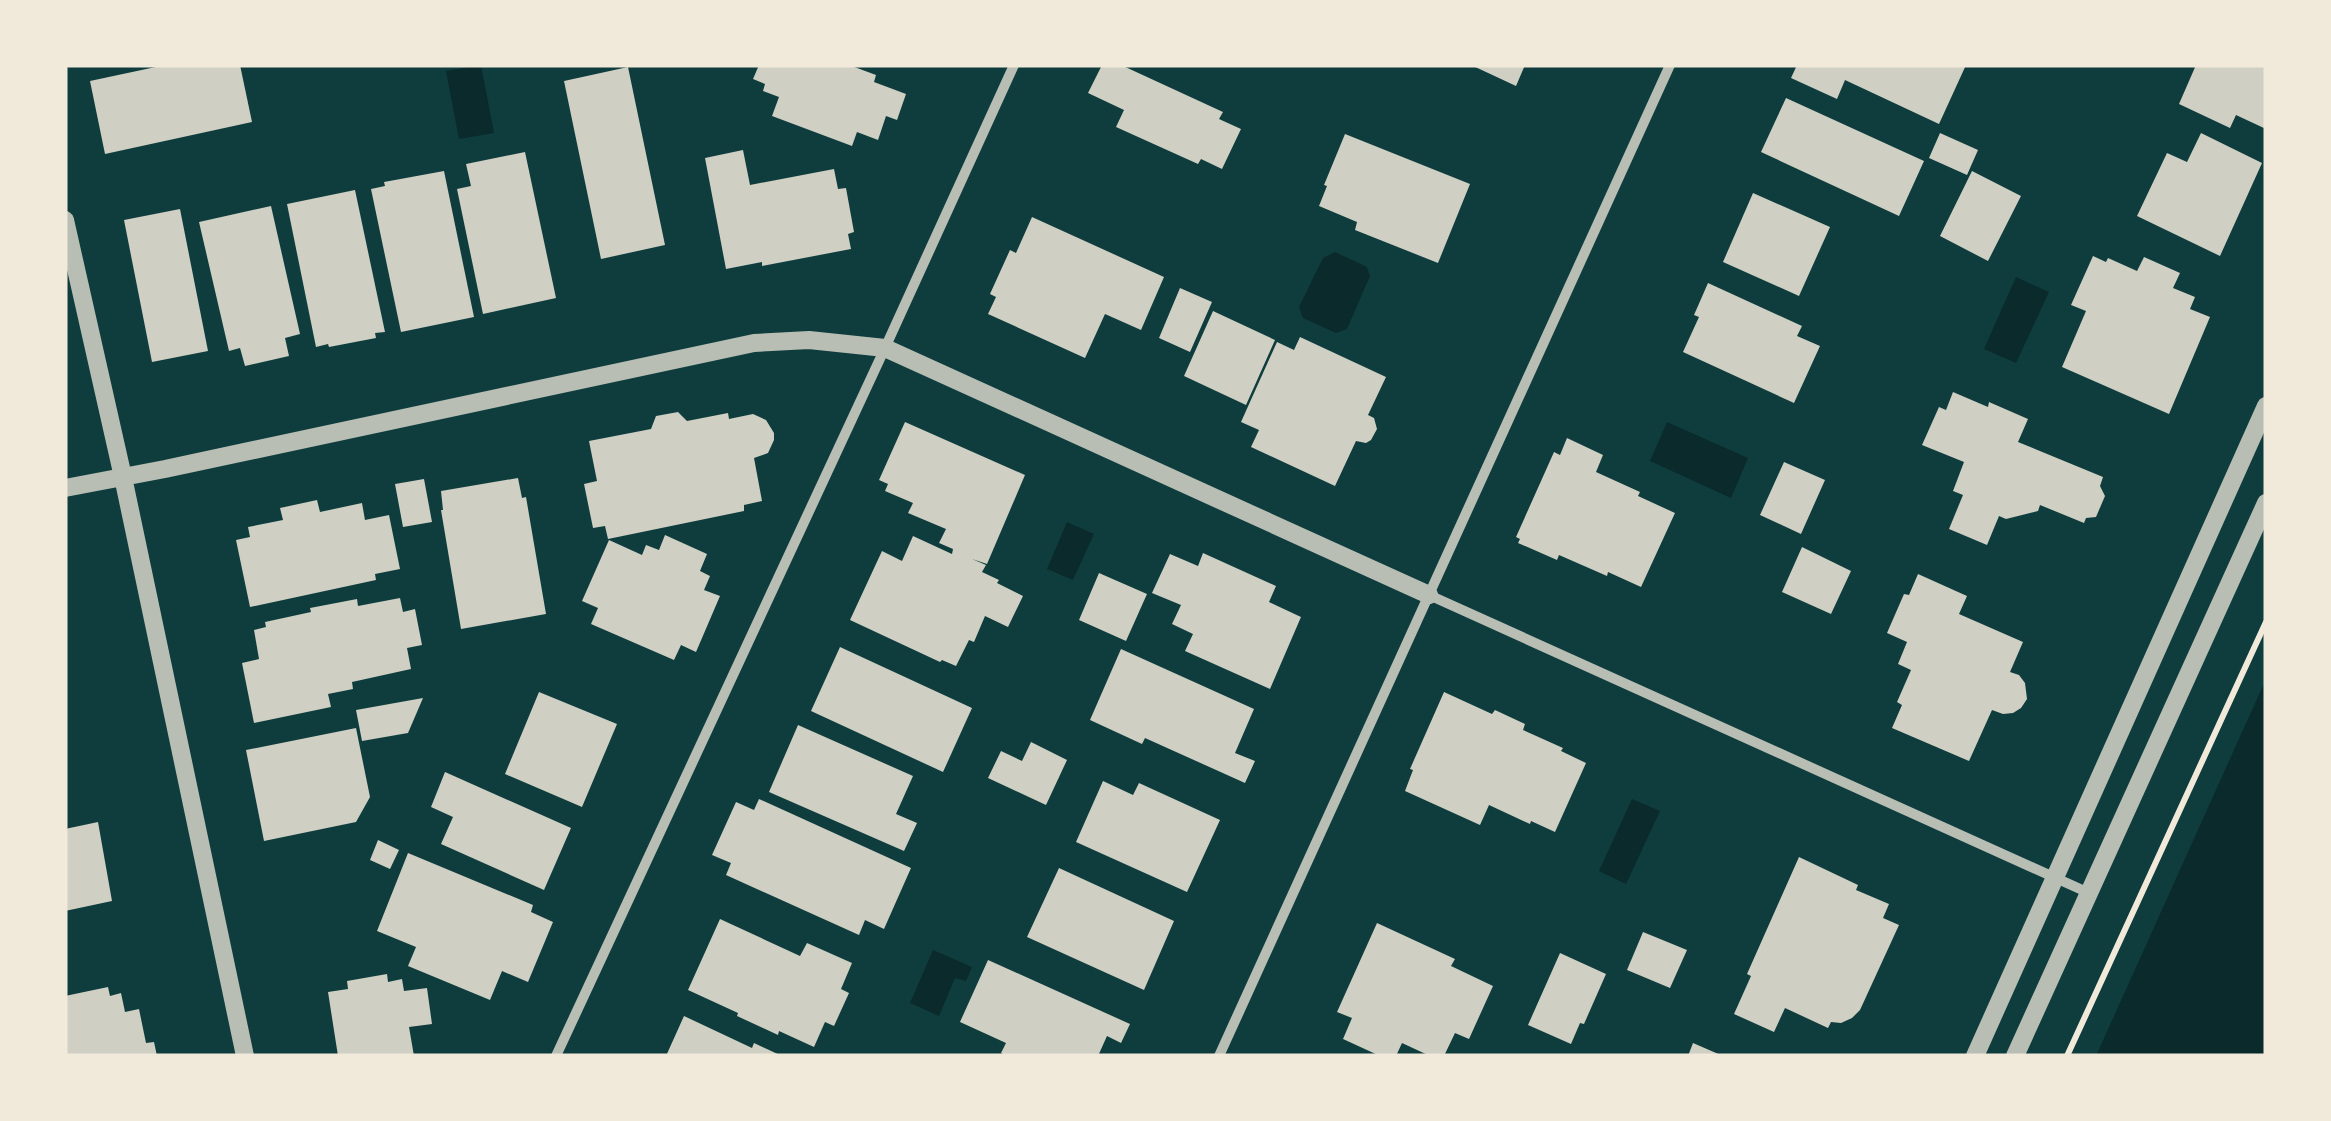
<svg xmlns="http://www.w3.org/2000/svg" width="2331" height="1121" font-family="Mulish,sans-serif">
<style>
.water{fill:#0a2a2b}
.building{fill:#cfcfc3}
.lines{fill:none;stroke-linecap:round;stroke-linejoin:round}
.path{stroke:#f1e9da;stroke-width:6}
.minor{stroke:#b8beb3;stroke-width:10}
.tertiary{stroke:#b8beb3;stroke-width:18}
</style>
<rect width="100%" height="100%" fill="#0f3d3e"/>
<path class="water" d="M481,65L494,133L459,139L446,71Z
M1335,252L1367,267L1370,276L1347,329L1336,333L1303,318L1299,307L1323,258Z
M2016,277L2049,292L2016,363L1984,349Z
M1667,422L1748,458L1731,498L1650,461Z
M1067,522L1094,534L1073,580L1047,569Z
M2266,679V1056H2096Z
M1632,799L1660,811L1626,884L1599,871Z
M933,950L972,967L966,981L955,978L939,1016L910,1003Z"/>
<path class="building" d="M165,65H240L252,122L105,154L90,81Z
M759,65H849L876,75L874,82L906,94L897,120L886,116L878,140L857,132L852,146L772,116L779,97L763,91L765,84L753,79Z
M1102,65H1121L1223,112L1219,119L1241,129L1222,169L1201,159L1198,164L1116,127L1124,110L1088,93Z
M1471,65H1525L1516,86Z
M1797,65H1966L1939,124L1845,80L1837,99L1791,78Z
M2196,65H2266V129L2236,115L2230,128L2179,104Z
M628,67L665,245L601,259L564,81Z
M1786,98L1924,161L1899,216L1761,152Z
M1940,133L1978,150L1967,175L1929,158Z
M2201,133L2262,163L2220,256L2137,216L2167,153L2187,162Z
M1345,134L1470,184L1438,263L1355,230L1357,222L1319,206L1327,186L1324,185Z
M743,150L750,185L834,169L838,189L846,188L854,232L848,234L851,249L762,266V262L726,269L705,158Z
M525,152L556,298L483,314L457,189L471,186L466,164Z
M444,171L474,317L401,332L371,189L385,186L384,182Z
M1972,171L2021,196L1988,261L1940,236Z
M355,190L385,332L375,333L376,338L329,347L328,344L316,347L287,204Z
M1753,193L1830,227L1799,296L1723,262Z
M271,206L300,334L285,338L289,356L245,366L240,348L229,351L199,222Z
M180,209L208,351L152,362L124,220Z
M1032,217L1164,277L1141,330L1105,314L1085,358L988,314L996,297L990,294L1010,250L1016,253Z
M2093,256L2106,262L2108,258L2137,271L2144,257L2180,273L2173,288L2195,297L2190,309L2210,317L2169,414L2062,367L2086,311L2071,305Z
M1708,283L1802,326L1797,336L1820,346L1794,403L1683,352L1699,317L1694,315Z
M1180,288L1212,302L1190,352L1159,338Z
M1213,311L1275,340L1246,405L1184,376Z
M1300,337L1386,377L1368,415L1374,418L1377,429L1371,440L1366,443L1356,441L1335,486L1251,447L1259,430L1241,422L1277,342L1294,350Z
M1953,392L1988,407L1989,402L2028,419L2018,442L2103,477L2100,486L2105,496L2096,517L2086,518L2084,523L2040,505L2038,511L2006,519L1999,516L1987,545L1949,529L1963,495L1953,491L1964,462L1922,445L1939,407L1946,410Z
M678,412L687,421L728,413L729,419L753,414L766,420L774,433V440L768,453L754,458L762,501L744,505V511L608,539L605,526L593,528L584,484L597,481L589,441L651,429L656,416Z
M905,422L1025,475L987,564L972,559L986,565L982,572L999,580L997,583L1023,596L1008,627L985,616L974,642L969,640L956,666L942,660L940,662L850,620L882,551L902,561L913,536L952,554L953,549L939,543L946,529L908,513L913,503L885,491L888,484L879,480Z
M1567,438L1603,455L1596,472L1640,492L1638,496L1675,513L1641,587L1608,572L1607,576L1559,555L1557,560L1518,543L1520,539L1516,537L1554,452L1560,455Z
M1784,462L1825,480L1801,534L1760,515Z
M518,478L522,498L526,497L546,614L461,629L441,510H443L441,491Z
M424,479L432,522L403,527L395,484Z
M317,500L320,512L362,503L365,520L389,515L400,569L375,574L376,580L250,607L236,540L250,537L248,527L283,520L280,508Z
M665,535L707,554L700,571L710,576L704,590L720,596L696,652L681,645L674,660L591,624L598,608L582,601L609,540L642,555L646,545L659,550Z
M1802,547L1851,571L1831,614L1782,592Z
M1203,553L1276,586L1269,602L1301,617L1270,689L1185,651L1193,634L1172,624L1181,605L1152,593L1170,554L1198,566Z
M1099,573L1147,594L1126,641L1079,620Z
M1918,574L1967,596L1959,614L2023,642L2010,672L2019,675L2025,683L2027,699L2021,708L2013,713L2003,714L1992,710L1969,761L1892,728L1902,705L1897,702L1911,670L1898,664L1907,642L1887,633L1904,594L1909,595Z
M400,598L403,612L415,609L422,645L407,648L411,669L352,682L353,689L328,694L331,707L254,723L242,663L259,659L254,630L266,627L265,622L311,612L310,608L357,599L358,606Z
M840,647L972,708L943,772L811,711Z
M1121,649L1254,709L1235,753L1255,761L1245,783L1145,738L1142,744L1090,720Z
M539,692L617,724L582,807L505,774Z
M1444,692L1492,714L1495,710L1525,724L1523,730L1563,748L1561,751L1586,763L1555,832L1531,821L1530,824L1489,805L1480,825L1405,791L1413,770L1410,769Z
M423,698L408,733L362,741L356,710Z
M798,725L913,776L896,814L917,823L904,851L769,792Z
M356,728L370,797L356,822L264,841L246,750Z
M1031,742L1067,760L1046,805L988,778L1001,751L1022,761Z
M445,772L571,828L544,890L441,844L453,817L431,807Z
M1103,781L1133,795L1139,783L1220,820L1187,892L1076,842Z
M759,799L911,868L884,929L865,920L859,935L726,875L731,863L712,855L736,802L754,810Z
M98,822L112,901L65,911V829Z
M378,840L399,850L390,869L370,860Z
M408,853L533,905L531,912L553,922L528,982L502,971L490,1000L408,966L416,947L377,931Z
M1799,857L1858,885L1856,890L1889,904L1883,918L1899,925L1860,1010L1852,1018L1841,1023L1831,1022L1828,1028L1785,1008L1774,1032L1734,1014L1751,976L1747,974Z
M1059,868L1174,921L1144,990L1027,937Z
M720,919L800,956L807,943L852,963L841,989L849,993L834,1026L825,1022L814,1047L779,1031L778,1035L737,1016L738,1013L688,990Z
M1377,923L1455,959L1451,966L1493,986L1469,1039L1455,1033L1444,1056H1430L1402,1043L1396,1056H1380L1343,1039L1352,1018L1337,1012Z
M1643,932L1687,950L1670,988L1627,970Z
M1560,953L1606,974L1584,1024L1580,1023L1571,1044L1528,1025Z
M988,960L1130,1024L1121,1043L1107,1036L1098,1056H1006L1001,1053L1006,1043L960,1022Z
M387,974L388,982L402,979L404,991L427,988L432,1024L409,1027L414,1056H338L328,992L348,989L347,981Z
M108,987L110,996L121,993L125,1012L139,1009L146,1043L154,1042L157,1056H65V996Z
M684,1016L752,1048L754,1043L782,1056H666Z
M1693,1043L1723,1056H1688Z"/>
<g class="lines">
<path class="path" d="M2067,1056L2266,622"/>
<path class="minor" d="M1429,595L2089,893
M556,1056L885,348L1014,65
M1219,1056L1670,65"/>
<path class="tertiary" d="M65,220L123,477L245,1056
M65,488L165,469L754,343L809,340L885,348L1429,595
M1975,1056L2266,406
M2015,1056L2266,503"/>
</g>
<rect width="2331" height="1121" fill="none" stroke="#f1e9da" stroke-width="135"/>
</svg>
